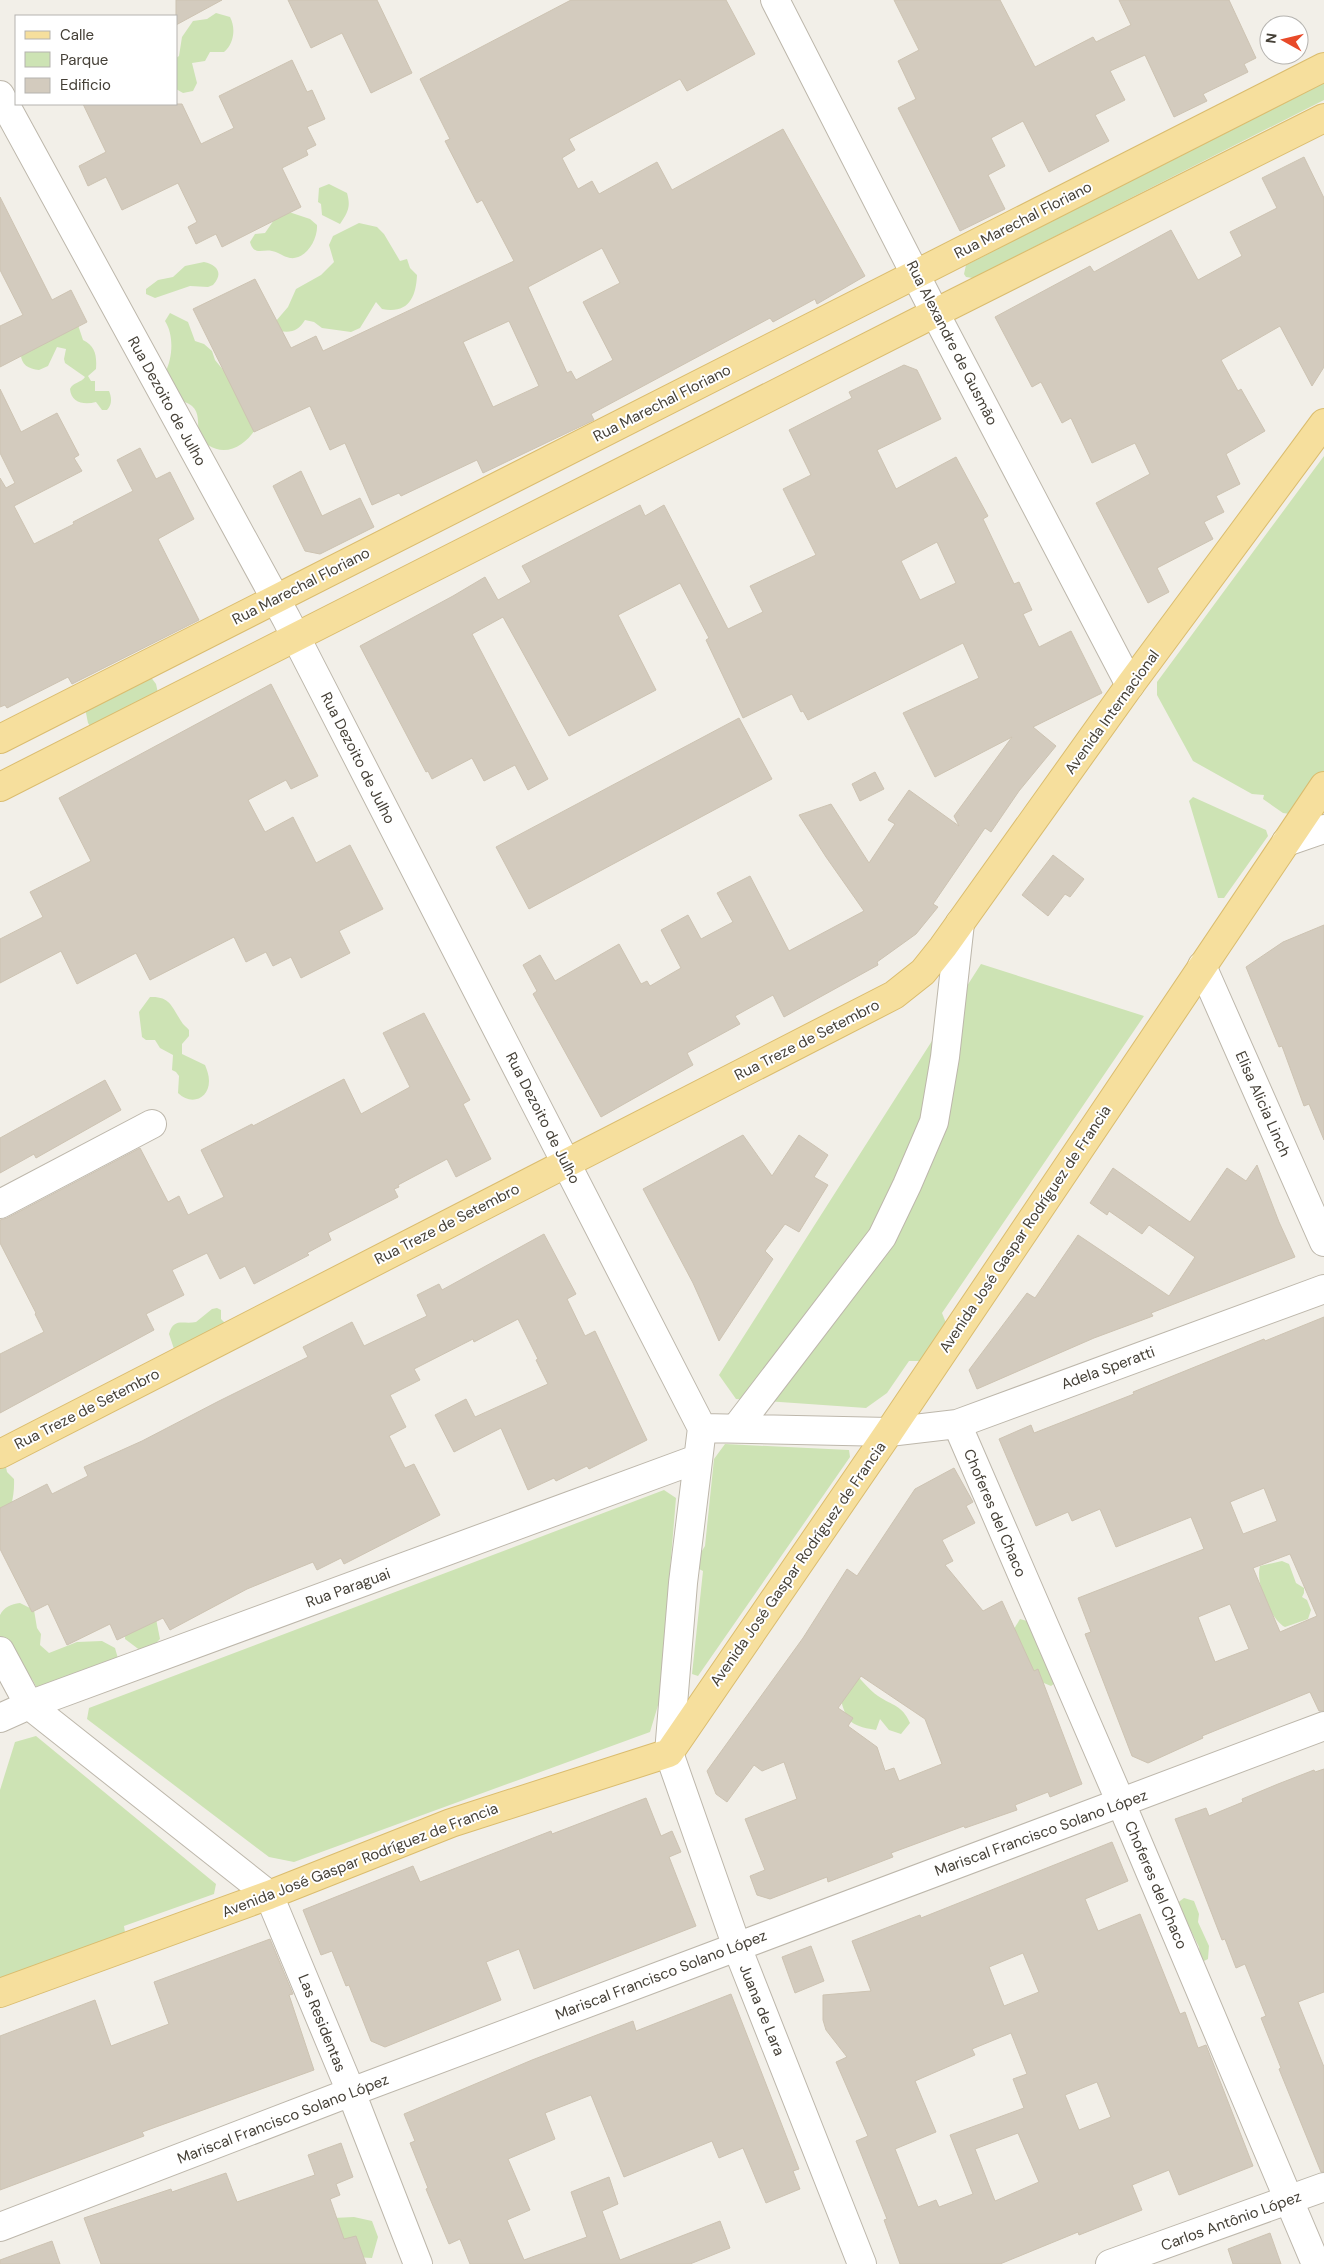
<svg xmlns="http://www.w3.org/2000/svg" width="1324" height="2264" font-family="'DM Sans',sans-serif">
  <style>
    .green { fill: #cde3b4 }
    .building { fill: #d3cbbe; stroke: #cdc3b2; fill-rule: evenodd }
    .lines { fill: none; stroke-linecap: round; stroke-linejoin: round }
    .minor-casing { stroke: #bdb7ab; stroke-width: 30 }
    .major-casing { stroke: #dabc6e; stroke-width: 30 }
    .minor { stroke: #fff; stroke-width: 28 }
    .major { stroke: #f6df9d; stroke-width: 28 }
    .labels { text-anchor: middle; stroke-width: 4; stroke-linejoin: round; paint-order: stroke }
    .street-label { font-size: 15px; fill: #454037; stroke: #fff }
  </style>
  <rect width="100%" height="100%" fill="#f2efe8"/>
  <path class="green" d="M 216,13 L 230,17 C 236,28 234,44 224,52 L 210,52 L 205,61 L 192,63 L 197,83 L 193,91 L 183,93 L 176,89 L 176,58 L 179,56 L 182,37 L 193,21 L 207,19 Z
    M 1324,83 L 1324,100 L 973,278 L 966,277 L 964,274 L 966,265 Z
    M 329,184 L 347,193 C 351,207 348,212 340,224 L 322,215 L 321,204 L 318,202 L 319,188 Z
    M 286,211 L 310,219 L 317,225 C 318,239 306,260 290,258 C 284,257 278,252 272,251 C 262,249 254,256 250,242 L 255,234 L 265,233 L 274,220 Z
    M 359,223 L 377,227 L 384,234 L 400,261 L 407,259 L 410,268 L 417,275 C 416,298 408,314 382,309 L 376,302 L 360,328 L 351,332 L 322,328 L 314,322 L 305,320 C 298,331 292,333 279,331 L 276,321 L 288,307 L 296,289 L 321,275 L 334,262 L 329,245 L 333,236 Z
    M 204,262 C 217,265 224,273 213,285 L 208,287 L 190,286 L 155,298 L 146,294 L 146,289 L 158,280 L 173,277 L 185,266 Z
    M 170,313 L 188,322 L 195,341 L 204,344 L 212,351 L 215,360 L 234,383 L 255,430 C 244,446 226,457 208,445 C 204,442 200,437 199,432 C 197,423 200,413 192,406 C 188,402 179,401 174,399 L 165,373 C 173,357 174,335 165,321 Z
    M 78,325 L 83,340 C 95,346 97,355 96,369 L 88,376 L 91,381 L 95,381 L 95,391 L 109,391 C 112,398 112,405 107,410 L 102,410 L 96,402 C 84,405 71,403 70,389 C 73,382 81,383 85,377 L 65,363 L 64,359 L 66,349 L 57,347 L 48,366 L 39,370 C 28,369 20,364 21,352 Z
    M 1324,456 L 1324,788 L 1304,816 L 1283,813 L 1263,799 L 1264,795 L 1252,794 L 1193,761 L 1157,695 L 1157,682 Z
    M 150,676 L 156,684 L 158,693 L 94,732 L 88,723 L 85,708 Z
    M 1193,797 L 1266,830 L 1268,836 L 1224,898 L 1218,898 L 1189,801 Z
    M 981,964 L 1144,1016 L 942,1313 L 948,1328 L 930,1361 L 909,1361 L 887,1393 L 866,1408 L 736,1399 L 719,1375 Z
    M 150,997 C 170,996 172,1007 181,1021 C 183,1025 187,1027 189,1030 L 189,1036 L 182,1044 L 182,1054 L 205,1065 C 207,1070 209,1075 209,1081 C 209,1099 191,1106 178,1093 L 179,1076 L 176,1072 L 172,1070 L 173,1055 L 160,1048 L 155,1040 L 146,1040 L 142,1037 L 139,1012 Z
    M 217,1308 L 221,1310 L 221,1319 L 224,1322 L 224,1332 L 175,1352 L 169,1334 C 174,1317 183,1325 196,1322 L 212,1309 Z
    M 725,1444 L 849,1450 L 850,1457 L 698,1676 L 692,1674 L 703,1571 L 699,1569 L 700,1554 L 705,1546 L 714,1459 Z
    M 0,1457 L 5,1462 L 7,1472 L 14,1479 C 15,1500 8,1517 0,1537 Z
    M 664,1490 L 676,1498 L 659,1702 L 650,1732 L 294,1862 L 269,1857 L 87,1719 L 89,1708 Z
    M 1282,1561 L 1289,1564 L 1296,1583 L 1304,1588 L 1304,1593 L 1302,1597 L 1307,1600 L 1311,1610 L 1308,1619 L 1285,1627 C 1270,1619 1255,1582 1260,1566 Z
    M 20,1603 L 34,1610 L 37,1628 L 41,1634 L 40,1645 L 49,1653 L 77,1642 L 102,1641 L 115,1648 L 119,1662 L 37,1688 L 32,1679 L 0,1657 L 0,1615 C 4,1607 11,1604 20,1603 Z
    M 156,1619 L 160,1639 L 145,1654 L 125,1639 L 126,1620 Z
    M 1020,1619 L 1062,1631 L 1072,1656 L 1059,1680 L 1051,1686 L 1020,1673 L 1014,1629 Z
    M 852,1670 C 860,1678 869,1690 878,1696 C 893,1706 902,1705 910,1723 L 901,1734 L 889,1730 L 880,1719 L 876,1730 C 847,1725 847,1721 839,1694 Z
    M 36,1736 L 216,1884 L 214,1894 L 124,1926 L 126,1939 L 0,1998 L 0,1790 L 15,1742 Z
    M 1184,1898 L 1194,1901 L 1199,1914 L 1198,1922 L 1209,1946 L 1208,1959 L 1204,1961 L 1200,1957 L 1199,1947 L 1191,1931 L 1184,1925 L 1176,1904 Z
    M 354,2217 L 372,2221 L 378,2237 L 372,2258 L 355,2257 L 326,2251 L 333,2218 Z"/>
  <path class="building" d="M 176,0 L 222,0 L 176,25 Z
    M 288,0 L 377,0 L 412,73 L 371,93 L 342,33 L 311,48 Z
    M 571,0 L 726,0 L 755,54 L 687,91 L 680,79 L 569,139 L 575,150 L 562,158 L 578,189 L 592,181 L 599,194 L 657,162 L 672,190 L 783,129 L 865,276 L 817,304 L 815,299 L 773,322 L 770,318 L 591,414 L 594,420 L 483,473 L 477,460 L 401,496 L 399,493 L 372,505 L 345,443 L 330,450 L 310,406 L 254,432 L 193,309 L 255,279 L 291,348 L 316,336 L 323,351 L 514,261 L 482,200 L 477,203 L 445,141 L 450,139 L 420,79 ZM 602,248 L 620,283 L 583,302 L 613,360 L 576,380 L 571,371 L 567,373 L 528,287 ZM 509,321 L 539,386 L 493,407 L 463,342 Z
    M 894,0 L 1000,0 L 1035,67 L 1093,37 L 1096,42 L 1131,25 L 1119,0 L 1229,0 L 1256,58 L 1244,64 L 1248,72 L 1203,94 L 1207,101 L 1174,117 L 1145,55 L 1110,71 L 1125,100 L 1095,115 L 1109,141 L 1049,172 L 1023,121 L 991,138 L 1005,166 L 988,175 L 1005,209 L 960,231 L 898,108 L 916,99 L 898,61 L 919,50 Z
    M 292,60 L 307,92 L 312,90 L 325,119 L 307,127 L 316,145 L 306,150 L 308,155 L 282,168 L 301,207 L 222,247 L 216,234 L 196,244 L 188,227 L 197,222 L 178,183 L 122,210 L 106,177 L 88,186 L 79,166 L 106,152 L 83,104 L 182,104 L 201,144 L 234,128 L 219,96 Z
    M 1304,157 L 1324,198 L 1324,367 L 1312,386 L 1280,326 L 1221,360 L 1238,391 L 1241,389 L 1265,431 L 1226,454 L 1240,484 L 1216,496 L 1224,512 L 1204,522 L 1213,539 L 1157,568 L 1169,592 L 1148,603 L 1096,503 L 1150,474 L 1135,443 L 1092,463 L 1071,418 L 1062,423 L 1041,382 L 1032,387 L 995,317 L 1090,266 L 1094,272 L 1171,230 L 1198,280 L 1242,256 L 1230,232 L 1277,208 L 1262,178 Z
    M 0,197 L 52,300 L 71,290 L 87,322 L 0,367 L 0,326 L 23,315 L 0,270 Z
    M 904,365 L 917,370 L 941,419 L 877,450 L 896,489 L 956,457 L 988,516 L 983,519 L 1014,584 L 1019,582 L 1032,610 L 1023,614 L 1039,647 L 1071,631 L 1102,693 L 1033,727 L 1056,746 L 1019,791 L 991,832 L 985,828 L 933,904 L 938,907 L 916,934 L 877,962 L 878,965 L 784,1017 L 773,995 L 735,1016 L 740,1024 L 687,1053 L 693,1065 L 601,1117 L 533,994 L 537,991 L 523,965 L 540,955 L 555,981 L 619,944 L 641,984 L 647,981 L 650,986 L 681,968 L 661,930 L 688,915 L 701,939 L 733,922 L 717,893 L 750,876 L 789,951 L 864,911 L 826,857 L 799,815 L 831,804 L 869,863 L 895,824 L 888,820 L 909,790 L 959,826 L 954,816 L 1012,737 L 935,777 L 903,713 L 979,678 L 963,643 L 808,720 L 803,711 L 801,712 L 792,694 L 743,718 L 706,640 L 709,638 L 680,583 L 618,615 L 656,690 L 569,736 L 503,617 L 472,634 L 548,779 L 528,790 L 515,765 L 484,781 L 472,758 L 432,779 L 428,771 L 426,772 L 360,646 L 453,596 L 485,577 L 498,600 L 531,582 L 522,566 L 640,505 L 645,516 L 664,505 L 728,629 L 763,612 L 750,586 L 816,555 L 783,489 L 811,475 L 789,430 L 852,398 L 849,392 ZM 937,542 L 956,583 L 920,600 L 901,561 Z
    M 0,389 L 21,432 L 57,413 L 79,455 L 74,458 L 82,471 L 14,506 L 34,544 L 74,524 L 73,522 L 133,491 L 117,460 L 140,448 L 156,479 L 170,472 L 194,519 L 158,539 L 199,620 L 72,684 L 68,677 L 7,708 L 5,705 L 0,707 L 0,478 L 6,488 L 15,483 L 0,453 Z
    M 301,471 L 322,516 L 360,498 L 374,527 L 320,554 L 305,551 L 273,486 Z
    M 271,684 L 318,776 L 291,789 L 286,780 L 248,800 L 265,832 L 293,817 L 316,863 L 350,845 L 383,909 L 339,931 L 350,953 L 301,978 L 291,957 L 273,966 L 266,952 L 246,962 L 234,937 L 150,980 L 136,953 L 77,984 L 61,951 L 0,983 L 0,939 L 43,917 L 30,892 L 91,861 L 59,798 Z
    M 739,718 L 772,779 L 529,909 L 496,847 Z
    M 875,772 L 884,789 L 860,801 L 852,784 Z
    M 1053,855 L 1084,879 L 1070,897 L 1065,894 L 1048,916 L 1022,895 Z
    M 1324,925 L 1324,1140 L 1309,1104 L 1304,1106 L 1282,1046 L 1279,1047 L 1246,967 L 1283,942 Z
    M 424,1013 L 470,1100 L 463,1104 L 491,1159 L 456,1177 L 447,1159 L 398,1185 L 399,1187 L 394,1189 L 398,1197 L 328,1233 L 331,1240 L 307,1253 L 309,1255 L 254,1284 L 245,1266 L 220,1279 L 207,1253 L 172,1270 L 184,1295 L 146,1314 L 154,1330 L 0,1413 L 0,1354 L 44,1332 L 35,1314 L 36,1313 L 0,1243 L 0,1220 L 7,1218 L 140,1148 L 168,1202 L 179,1196 L 188,1215 L 224,1197 L 201,1150 L 252,1124 L 253,1126 L 344,1079 L 361,1114 L 410,1087 L 383,1033 Z
    M 105,1080 L 121,1110 L 36,1158 L 34,1154 L 0,1173 L 0,1138 Z
    M 743,1135 L 772,1176 L 799,1135 L 828,1155 L 814,1177 L 828,1185 L 799,1232 L 785,1224 L 765,1251 L 773,1259 L 719,1341 L 693,1283 L 643,1189 Z
    M 1257,1165 L 1279,1222 L 1295,1257 L 1151,1313 L 1153,1316 L 1094,1338 L 977,1389 L 969,1370 L 1027,1293 L 1035,1298 L 1078,1235 L 1169,1296 L 1195,1257 L 1149,1225 L 1142,1234 L 1109,1211 L 1107,1215 L 1090,1203 L 1113,1168 L 1190,1222 L 1227,1168 L 1246,1181 Z
    M 544,1234 L 576,1294 L 567,1299 L 585,1336 L 595,1331 L 647,1440 L 589,1469 L 587,1466 L 556,1481 L 554,1478 L 528,1490 L 501,1428 L 454,1452 L 435,1415 L 466,1399 L 475,1417 L 548,1384 L 536,1360 L 538,1359 L 518,1319 L 474,1342 L 473,1339 L 414,1369 L 420,1380 L 390,1395 L 406,1427 L 389,1436 L 405,1468 L 414,1464 L 440,1515 L 344,1564 L 341,1558 L 317,1570 L 313,1562 L 247,1589 L 170,1630 L 163,1618 L 117,1640 L 110,1624 L 67,1645 L 48,1604 L 32,1612 L 0,1549 L 0,1508 L 47,1484 L 52,1494 L 88,1476 L 84,1467 L 142,1441 L 219,1401 L 308,1357 L 303,1347 L 352,1322 L 364,1346 L 427,1316 L 417,1295 L 439,1284 L 442,1290 Z
    M 1324,1317 L 1324,1711 L 1319,1711 L 1310,1692 L 1202,1736 L 1203,1738 L 1148,1763 L 1132,1756 L 1085,1634 L 1091,1632 L 1078,1598 L 1204,1549 L 1191,1517 L 1116,1547 L 1100,1509 L 1072,1521 L 1068,1512 L 1036,1526 L 999,1439 L 1031,1425 L 1034,1433 L 1134,1394 L 1133,1392 L 1264,1339 L 1265,1341 ZM 1264,1488 L 1277,1521 L 1243,1534 L 1230,1502 ZM 1290,1554 L 1317,1616 L 1280,1632 L 1253,1568 ZM 1230,1604 L 1249,1649 L 1215,1662 L 1198,1617 Z
    M 954,1468 L 973,1502 L 966,1506 L 975,1523 L 942,1540 L 953,1561 L 945,1565 L 983,1611 L 1002,1601 L 1034,1671 L 1038,1669 L 1082,1784 L 1050,1797 L 1048,1792 L 1015,1805 L 1017,1810 L 965,1828 L 964,1826 L 891,1853 L 893,1857 L 828,1882 L 827,1877 L 770,1899 L 757,1895 L 750,1876 L 765,1870 L 745,1819 L 797,1799 L 784,1762 L 762,1771 L 754,1765 L 727,1802 L 716,1794 L 707,1771 L 803,1638 L 847,1569 L 857,1576 L 915,1489 ZM 861,1676 L 925,1719 L 942,1764 L 899,1781 L 894,1768 L 885,1771 L 877,1747 L 848,1726 L 853,1718 L 838,1708 Z
    M 1324,1769 L 1324,1992 L 1298,2002 L 1324,2067 L 1324,2172 L 1321,2172 L 1279,2069 L 1281,2068 L 1261,2018 L 1266,2016 L 1245,1964 L 1236,1968 L 1225,1939 L 1222,1940 L 1175,1819 L 1206,1808 L 1209,1816 L 1243,1802 L 1242,1799 L 1278,1784 L 1314,1770 L 1315,1772 Z
    M 646,1798 L 661,1836 L 672,1831 L 681,1852 L 669,1857 L 696,1926 L 534,1989 L 519,1949 L 486,1962 L 501,2000 L 385,2047 L 371,2041 L 349,1985 L 346,1986 L 332,1951 L 321,1955 L 303,1910 L 413,1866 L 420,1882 L 551,1831 L 552,1834 Z
    M 1112,1842 L 1128,1881 L 1085,1899 L 1098,1931 L 1140,1914 L 1180,2014 L 1185,2012 L 1198,2048 L 1206,2045 L 1253,2166 L 1179,2195 L 1169,2170 L 1132,2185 L 1142,2210 L 1079,2235 L 1078,2232 L 1000,2264 L 900,2264 L 884,2220 L 887,2219 L 856,2141 L 868,2136 L 836,2062 L 847,2057 L 826,2030 L 823,2020 L 823,1995 L 871,1991 L 852,1941 L 920,1915 L 921,1918 ZM 1023,1953 L 1039,1992 L 1004,2006 L 989,1967 ZM 1011,2033 L 1027,2074 L 1013,2079 L 1024,2108 L 950,2135 L 973,2194 L 939,2207 L 936,2200 L 918,2207 L 895,2149 L 936,2132 L 915,2081 L 975,2055 L 972,2049 ZM 1097,2082 L 1111,2117 L 1079,2130 L 1065,2095 ZM 1018,2133 L 1039,2182 L 995,2201 L 975,2149 Z
    M 270,1939 L 293,1994 L 289,1995 L 314,2070 L 142,2132 L 144,2136 L 0,2190 L 0,2036 L 95,2000 L 111,2046 L 169,2024 L 154,1982 Z
    M 811,1946 L 824,1981 L 795,1993 L 782,1957 Z
    M 731,1994 L 799,2169 L 793,2171 L 800,2189 L 766,2203 L 743,2148 L 719,2158 L 712,2141 L 624,2177 L 591,2095 L 545,2113 L 555,2139 L 508,2159 L 530,2210 L 507,2220 L 524,2260 L 587,2237 L 571,2192 L 609,2177 L 618,2204 L 602,2211 L 620,2260 L 720,2221 L 730,2248 L 690,2264 L 470,2264 L 460,2239 L 449,2244 L 426,2189 L 428,2188 L 410,2143 L 415,2141 L 404,2114 L 532,2060 L 633,2021 L 636,2031 Z
    M 341,2143 L 353,2177 L 336,2184 L 340,2195 L 330,2199 L 344,2239 L 356,2236 L 366,2264 L 101,2264 L 84,2218 L 171,2189 L 172,2192 L 226,2173 L 237,2202 L 315,2175 L 308,2155 Z
    M 1270,2233 L 1281,2264 L 1233,2264 L 1228,2249 Z
    M 52,2241 L 60,2264 L 0,2264 L 0,2260 Z"/>
  <g class="lines">
    <g class="minor-casing">
      <path id="minor" d="M 775,0 L 935,313 L 1130,685
        M 0,95 L 286,618 L 702,1428
        M 1286,842 L 1324,829
        M 1202,966 L 1324,1242
        M 0,1204 L 152,1124
        M 957,1424 L 1121,1803 L 1316,2264
        M 736,1428 L 882,1237 L 907,1185 L 934,1122 L 945,1057 L 960,923
        M 0,1651 L 29,1705 L 269,1895 L 351,2092 L 418,2264
        M 0,1718 L 29,1705 L 697,1459
        M 0,2227 L 351,2092 L 1324,1726
        M 862,2264 L 737,1947 L 669,1753 L 683,1583 L 702,1428 L 889,1432 L 957,1424 L 1324,1289
        M 1110,2264 L 1324,2187"/>
    </g>
    <g class="major-casing">
      <path id="major" d="M 0,739 L 1324,67
        M 0,787 L 935,313 L 1324,118
        M 0,1454 L 894,995 L 923,972 L 943,947 L 1130,685 L 1324,423
        M 0,1993 L 269,1895 L 451,1823 L 669,1753 L 889,1432 L 1324,786"/>
    </g>
    <use href="#minor" class="minor"/>
    <use href="#major" class="major"/>
  </g>
  <g class="labels">
    <g class="street-label">
      <text transform="translate(1023 220) rotate(-27)" y="5">Rua Marechal Floriano</text>
      <text transform="translate(952 343) rotate(63)" y="5">Rua Alexandre de Gusmão</text>
      <text transform="translate(167 401) rotate(61)" y="5">Rua Dezoito de Julho</text>
      <text transform="translate(662 403) rotate(-27)" y="5">Rua Marechal Floriano</text>
      <text transform="translate(301 586) rotate(-27)" y="5">Rua Marechal Floriano</text>
      <text transform="translate(1112 712) rotate(-54)" y="5">Avenida Internacional</text>
      <text transform="translate(358 758) rotate(63)" y="5">Rua Dezoito de Julho</text>
      <text transform="translate(807 1040) rotate(-27)" y="5">Rua Treze de Setembro</text>
      <text transform="translate(1263 1104) rotate(66)" y="5">Elisa Alicia Linch</text>
      <text transform="translate(543 1118) rotate(63)" y="5">Rua Dezoito de Julho</text>
      <text transform="translate(447 1224) rotate(-27)" y="5">Rua Treze de Setembro</text>
      <text transform="translate(1025 1229) rotate(-56)" y="5">Avenida José Gaspar Rodríguez de Francia</text>
      <text transform="translate(1108 1368) rotate(-20)" y="5">Adela Speratti</text>
      <text transform="translate(87 1409) rotate(-27)" y="5">Rua Treze de Setembro</text>
      <text transform="translate(995 1513) rotate(67)" y="5">Choferes del Chaco</text>
      <text transform="translate(798 1564) rotate(-55)" y="5">Avenida José Gaspar Rodríguez de Francia</text>
      <text transform="translate(348 1588) rotate(-20)" y="5">Rua Paraguai</text>
      <text transform="translate(1041 1833) rotate(-20)" y="5">Mariscal Francisco Solano López</text>
      <text transform="translate(360 1860) rotate(-21)" y="5">Avenida José Gaspar Rodríguez de Francia</text>
      <text transform="translate(1156 1885) rotate(67)" y="5">Choferes del Chaco</text>
      <text transform="translate(661 1975) rotate(-21)" y="5">Mariscal Francisco Solano López</text>
      <text transform="translate(762 2010) rotate(68)" y="5">Juana de Lara</text>
      <text transform="translate(322 2023) rotate(68)" y="5">Las Residentas</text>
      <text transform="translate(283 2119) rotate(-21)" y="5">Mariscal Francisco Solano López</text>
      <text transform="translate(1231 2221) rotate(-20)" y="5">Carlos Antônio López</text>
    </g>
  </g>
  <rect x="15" y="15" width="162" height="90" fill="#ffffff" stroke="#b5b3af"/>
  <rect x="25" y="31" width="25" height="8" fill="#f6df9d" stroke="#b5b3af"/>
  <text x="60" y="40" font-size="15" fill="#454037">Calle</text>
  <rect x="25" y="52" width="25" height="15" fill="#cde3b4" stroke="#b5b3af"/>
  <text x="60" y="65" font-size="15" fill="#454037">Parque</text>
  <rect x="25" y="78" width="25" height="15" fill="#d3cbbe" stroke="#b5b3af"/>
  <text x="60" y="90" font-size="15" fill="#454037">Edificio</text>
  <g transform="translate(1284 40) rotate(278)"><circle r="24" fill="#ffffff" stroke="#b5b3af"/>
  <path d="M0-4L9 19L0 12L-9 19Z" fill="#e84a29"/>
  <text y="-8" font-size="14" font-weight="bold" text-anchor="middle" fill="#454037">N</text>
  </g>
</svg>
